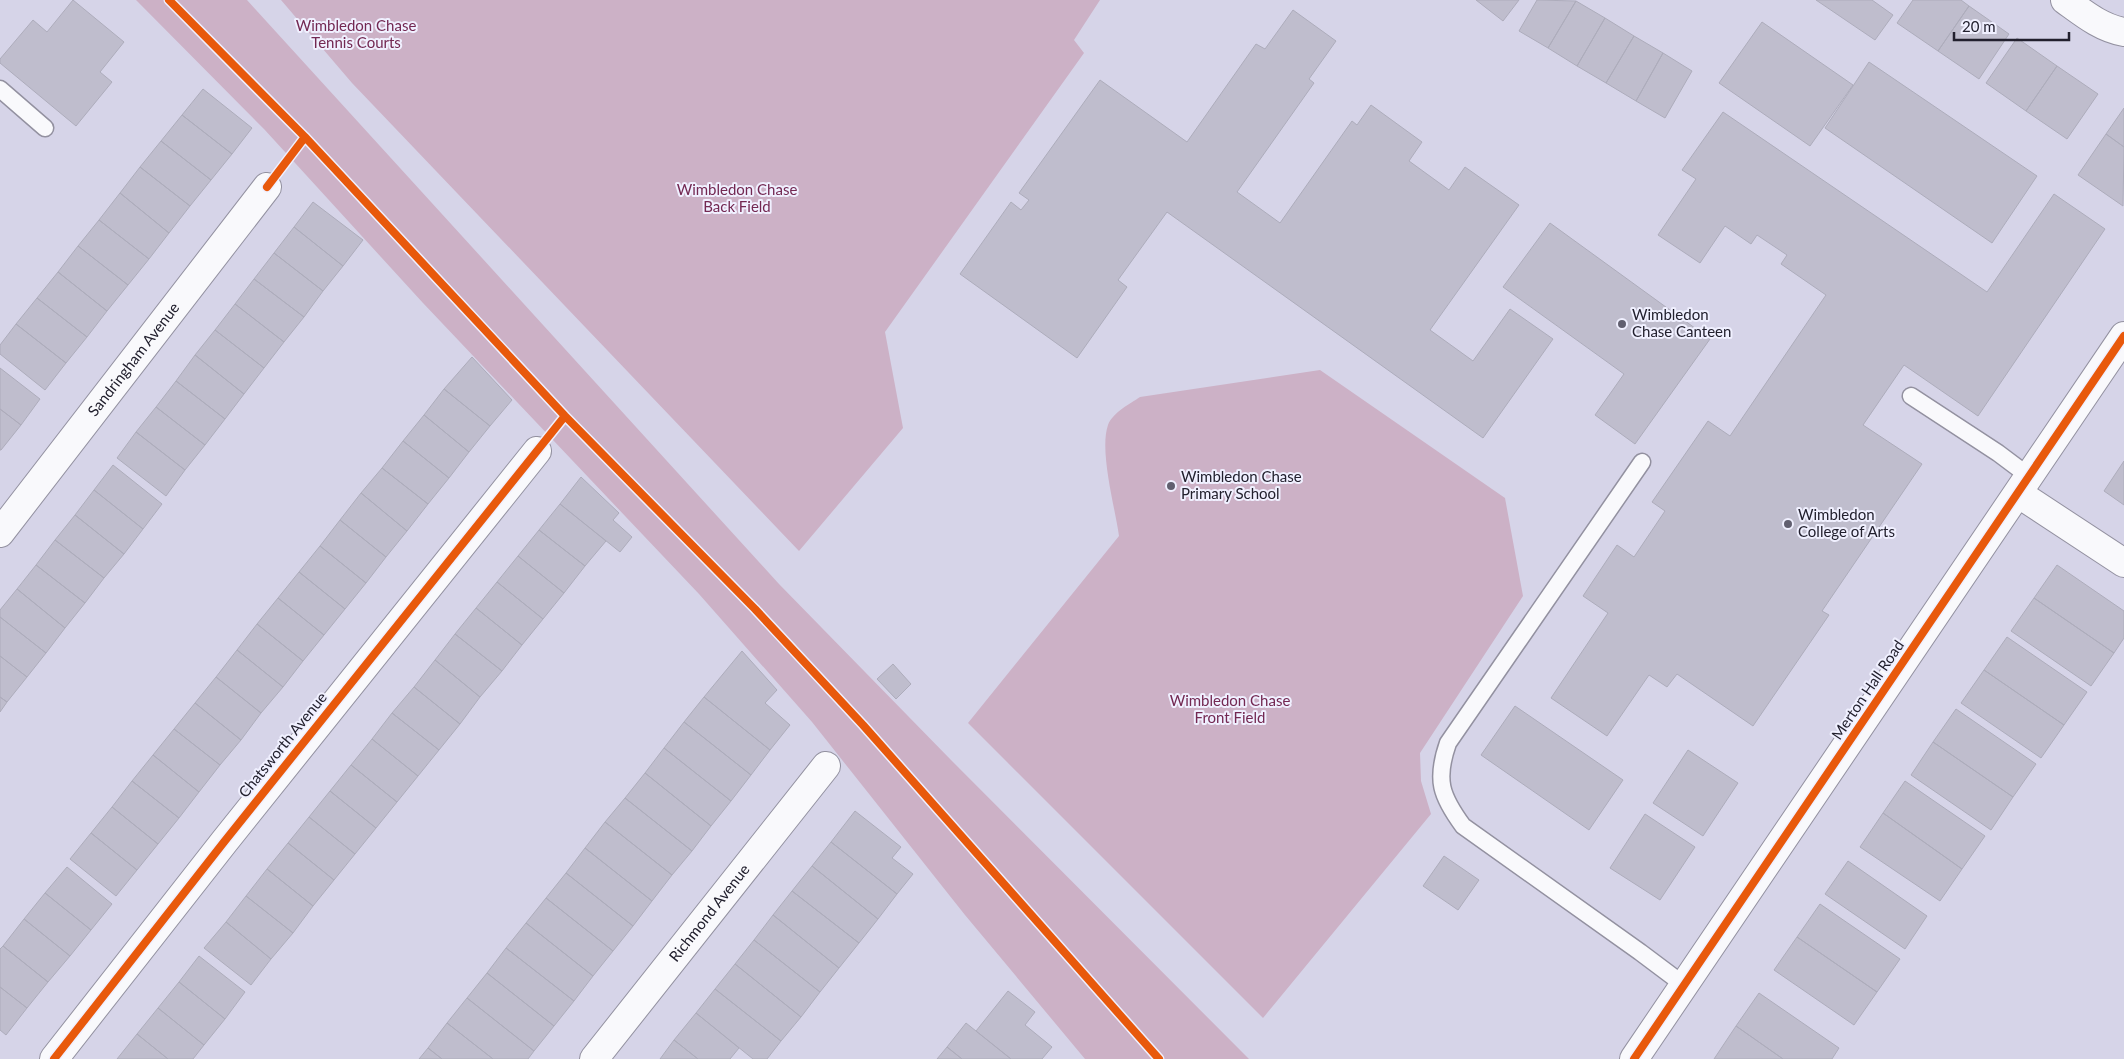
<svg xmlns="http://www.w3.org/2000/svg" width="2124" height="1059" font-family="Lato,sans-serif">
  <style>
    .green { fill: #ccb1c6 }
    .building { fill: #bfbdcd; stroke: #adacbb }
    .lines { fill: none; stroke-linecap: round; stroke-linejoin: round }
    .lane-casing { stroke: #9391a0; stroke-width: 19 }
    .street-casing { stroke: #9391a0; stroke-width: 30 }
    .lane { stroke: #f9f9fc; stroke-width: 16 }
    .street { stroke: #f9f9fc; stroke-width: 28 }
    .cycleway-casing { stroke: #f0f0ff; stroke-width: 11 }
    .cycleway { stroke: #e8590c; stroke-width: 8 }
    .poi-dot { fill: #615f6f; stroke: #f0f0ff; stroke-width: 2 }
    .labels { text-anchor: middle; stroke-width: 4; stroke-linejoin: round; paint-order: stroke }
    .park-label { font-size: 15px; fill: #732852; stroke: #f0f0ff }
    .poi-label { font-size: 15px; fill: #22202e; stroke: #f0f0ff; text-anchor: start }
    .street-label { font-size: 15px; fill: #22202e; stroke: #f0f0ff }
  </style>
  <rect width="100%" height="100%" fill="#d6d4e8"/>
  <path class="green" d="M 136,0 L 247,0 L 779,584 L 951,760 L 1249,1059 L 1085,1059 L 965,915 L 812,722 L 699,594 L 423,303 L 264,129 Z
    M 281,0 L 1100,0 L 1074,40 L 1084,53 L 885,332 L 903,428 L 799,551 L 352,83 Z
    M 1320,370 L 1505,498 L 1523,596 L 1420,753 L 1421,781 L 1431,814 L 1263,1018 L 968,723 L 1119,536 C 1115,507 1099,451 1108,425 C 1113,412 1130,404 1140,397 Z"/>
  <path class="building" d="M 73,0 L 124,42 L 100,72 L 112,82 L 76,126 L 0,63 L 0,59 L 33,20 L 47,32 Z
    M 1476,0 L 1519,0 L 1503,21 Z
    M 1537,0 L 1576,1 L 1548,48 L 1519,31 Z
    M 1816,0 L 1872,0 L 1893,15 L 1875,40 Z
    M 1913,0 L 1961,0 L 1969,6 L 1938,51 L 1897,23 Z
    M 1576,1 L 1605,18 L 1577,66 L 1548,48 Z
    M 1969,6 L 2009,34 L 1979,79 L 1938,51 Z
    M 1293,10 L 1336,41 L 1309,79 L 1314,83 L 1237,192 L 1280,223 L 1352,121 L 1357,125 L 1371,105 L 1422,142 L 1409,161 L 1449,190 L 1465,167 L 1519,205 L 1430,330 L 1473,361 L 1510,309 L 1553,339 L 1483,438 L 1167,212 L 1118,280 L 1127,287 L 1077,358 L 960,274 L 1011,202 L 1021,210 L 1029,200 L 1019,193 L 1100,80 L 1187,142 L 1256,44 L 1265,49 Z
    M 1605,18 L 1634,36 L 1606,83 L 1577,66 Z
    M 1762,22 L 1853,85 L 1810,146 L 1719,83 Z
    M 1634,36 L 1663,53 L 1636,101 L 1606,83 Z
    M 2017,38 L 2057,66 L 2026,111 L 1986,83 Z
    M 1663,53 L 1692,71 L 1665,118 L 1636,101 Z
    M 1869,62 L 2037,176 L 1992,243 L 1825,128 Z
    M 2057,66 L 2098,94 L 2067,139 L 2026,111 Z
    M 203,89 L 252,128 L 232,154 L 182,115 Z
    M 2124,108 L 2124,147 L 2106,134 Z
    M 1723,112 L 1987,292 L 2054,194 L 2105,229 L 1978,416 L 1904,365 L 1863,425 L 1922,464 L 1822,611 L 1829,615 L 1753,726 L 1677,674 L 1667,687 L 1649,675 L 1607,736 L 1551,698 L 1608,613 L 1583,596 L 1617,545 L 1634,557 L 1665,511 L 1652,502 L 1708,421 L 1730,436 L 1826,295 L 1781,264 L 1787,255 L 1757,235 L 1751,244 L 1725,226 L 1700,263 L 1658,235 L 1696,179 L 1682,170 Z
    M 182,115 L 232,154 L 211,180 L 161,141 Z
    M 2106,134 L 2124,147 L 2123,206 L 2078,175 Z
    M 161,141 L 211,180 L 190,206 L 140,167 Z
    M 140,167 L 190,206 L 169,233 L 120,193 Z
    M 120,193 L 169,233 L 149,259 L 99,220 Z
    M 313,202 L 363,240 L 343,266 L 294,227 Z
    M 99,220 L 149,259 L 128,285 L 78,246 Z
    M 1550,223 L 1710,339 L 1635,444 L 1595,415 L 1624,374 L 1503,287 Z
    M 294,227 L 343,266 L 323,291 L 274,253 Z
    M 78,246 L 128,285 L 107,311 L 58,272 Z
    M 274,253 L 323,291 L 304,317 L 254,279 Z
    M 58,272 L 107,311 L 87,337 L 37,298 Z
    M 254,279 L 304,317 L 284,342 L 235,304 Z
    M 37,298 L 87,337 L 66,363 L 16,324 Z
    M 235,304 L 284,342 L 264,368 L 215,330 Z
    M 16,324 L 66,363 L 45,390 L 0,354 L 0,345 Z
    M 215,330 L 264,368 L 244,394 L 195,355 Z
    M 195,355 L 244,394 L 225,419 L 176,381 Z
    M 472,357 L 512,400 L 490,426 L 444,389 Z
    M 0,368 L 40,399 L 21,425 L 0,409 Z
    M 176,381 L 225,419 L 205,445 L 156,407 Z
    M 444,389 L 490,426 L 469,452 L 424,415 Z
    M 156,407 L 205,445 L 185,470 L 136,432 Z
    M 0,409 L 21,425 L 1,450 L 0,450 Z
    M 424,415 L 469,452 L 449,478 L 403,441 Z
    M 136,432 L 185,470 L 166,496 L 117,458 Z
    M 403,441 L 449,478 L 428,504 L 382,468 Z
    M 2124,461 L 2124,505 L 2104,491 Z
    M 113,465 L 162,504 L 143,529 L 94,490 Z
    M 382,468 L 428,504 L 407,531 L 361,493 Z
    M 581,477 L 619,513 L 613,520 L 632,537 L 620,552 L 560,504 Z
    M 94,490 L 143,529 L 124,554 L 75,515 Z
    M 361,493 L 407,531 L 386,557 L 340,520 Z
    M 560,504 L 606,541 L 585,566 L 539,530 Z
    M 75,515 L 124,554 L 104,578 L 55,540 Z
    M 340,520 L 386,557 L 366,583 L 320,546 Z
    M 539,530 L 585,566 L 564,593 L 518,556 Z
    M 55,540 L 104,578 L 85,603 L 36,565 Z
    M 320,546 L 366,583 L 345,609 L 299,572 Z
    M 518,556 L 564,593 L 543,619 L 497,582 Z
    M 36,565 L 85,603 L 65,628 L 17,589 Z
    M 2057,565 L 2124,611 L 2124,638 L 2114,653 L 2034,598 Z
    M 299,572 L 345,609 L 324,635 L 278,598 Z
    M 497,582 L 543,619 L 522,645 L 476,608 Z
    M 17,589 L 65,628 L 46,653 L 0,617 L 0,610 Z
    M 278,598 L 324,635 L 303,661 L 257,624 Z
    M 2034,598 L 2114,653 L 2091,686 L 2011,631 Z
    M 476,608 L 522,645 L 502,671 L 455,634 Z
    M 0,617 L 46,653 L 27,677 L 0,656 Z
    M 257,624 L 303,661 L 283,687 L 237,650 Z
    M 455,634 L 502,671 L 480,697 L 435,660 Z
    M 2007,637 L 2087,692 L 2064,725 L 1984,670 Z
    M 237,650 L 283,687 L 261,713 L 216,677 Z
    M 742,651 L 777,690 L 765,703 L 790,725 L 770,750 L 704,697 Z
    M 0,656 L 27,677 L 7,702 L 0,697 Z
    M 435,660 L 480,697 L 460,724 L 414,687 Z
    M 893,664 L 911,684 L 896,699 L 877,679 Z
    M 1984,670 L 2064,725 L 2041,758 L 1961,703 Z
    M 216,677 L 261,713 L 241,740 L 195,703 Z
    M 414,687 L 460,724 L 439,750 L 392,713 Z
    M 0,697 L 7,702 L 0,712 Z
    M 704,697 L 770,750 L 751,775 L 684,722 Z
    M 195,703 L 241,740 L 220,765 L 174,729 Z
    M 1515,706 L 1623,780 L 1589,830 L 1481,755 Z
    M 1956,709 L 2036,764 L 2013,797 L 1933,742 Z
    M 392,713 L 439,750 L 418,776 L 372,739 Z
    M 684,722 L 751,775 L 731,801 L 664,748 Z
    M 174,729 L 220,765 L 199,792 L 153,755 Z
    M 372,739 L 418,776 L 397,802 L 351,765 Z
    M 1933,742 L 2013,797 L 1991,830 L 1911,775 Z
    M 664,748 L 731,801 L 711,826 L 645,773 Z
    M 1688,750 L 1738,783 L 1703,836 L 1653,803 Z
    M 153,755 L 199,792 L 179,818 L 132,781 Z
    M 351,765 L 397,802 L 376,828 L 330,791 Z
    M 645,773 L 711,826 L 692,851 L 625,798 Z
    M 132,781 L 179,818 L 158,844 L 112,807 Z
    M 1905,781 L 1985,836 L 1962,869 L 1883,813 Z
    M 330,791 L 376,828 L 355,854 L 309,817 Z
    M 625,798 L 692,851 L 672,875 L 605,822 Z
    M 112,807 L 158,844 L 137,870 L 91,833 Z
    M 855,811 L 901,847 L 892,858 L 913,874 L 897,894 L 831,842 Z
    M 1883,813 L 1962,869 L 1940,901 L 1860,847 Z
    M 1645,814 L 1695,847 L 1660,900 L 1610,868 Z
    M 309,817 L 355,854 L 334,880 L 288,843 Z
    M 605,822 L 672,875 L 652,901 L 585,848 Z
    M 91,833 L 137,870 L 116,896 L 70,859 Z
    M 831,842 L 897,894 L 878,919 L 812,866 Z
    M 288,843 L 334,880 L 313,906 L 267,869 Z
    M 585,848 L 652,901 L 633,926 L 566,873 Z
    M 1444,856 L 1479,880 L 1458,910 L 1423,886 Z
    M 1848,861 L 1927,916 L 1905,949 L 1825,894 Z
    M 812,866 L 878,919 L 859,943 L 792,891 Z
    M 67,867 L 112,904 L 91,930 L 45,893 Z
    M 267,869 L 313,906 L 293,933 L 246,896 Z
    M 566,873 L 633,926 L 613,951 L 546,898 Z
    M 792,891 L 859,943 L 839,968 L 773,915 Z
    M 45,893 L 91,930 L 70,956 L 24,919 Z
    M 246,896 L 293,933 L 271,959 L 226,922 Z
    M 546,898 L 613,951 L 593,976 L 526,923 Z
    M 1820,904 L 1900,959 L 1877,992 L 1797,937 Z
    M 773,915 L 839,968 L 820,992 L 754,940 Z
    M 24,919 L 70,956 L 48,982 L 3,946 Z
    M 226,922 L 271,959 L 251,985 L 204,948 Z
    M 526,923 L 593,976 L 574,1001 L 506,948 Z
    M 1797,937 L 1877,992 L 1854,1025 L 1774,970 Z
    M 754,940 L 820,992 L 801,1017 L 735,964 Z
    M 3,946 L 48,982 L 27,1008 L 0,987 L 0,949 Z
    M 506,948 L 574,1001 L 554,1026 L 487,973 Z
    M 199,956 L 245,992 L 225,1019 L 179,982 Z
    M 735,964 L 801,1017 L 781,1041 L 715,989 Z
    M 487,973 L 554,1026 L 534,1051 L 467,998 Z
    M 179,982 L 225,1019 L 204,1045 L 158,1008 Z
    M 0,987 L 27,1008 L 6,1035 L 0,1030 Z
    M 715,989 L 781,1041 L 767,1059 L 753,1059 L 696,1013 Z
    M 1008,991 L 1035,1012 L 1025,1025 L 1052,1047 L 1042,1059 L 1011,1059 L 976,1031 Z
    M 1759,993 L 1839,1048 L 1832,1059 L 1783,1059 L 1736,1026 Z
    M 467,998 L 534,1051 L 528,1059 L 493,1059 L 447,1023 Z
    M 158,1008 L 204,1045 L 193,1059 L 168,1059 L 137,1034 Z
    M 696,1013 L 739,1048 L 730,1059 L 698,1059 L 674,1040 Z
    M 447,1023 L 493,1059 L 442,1059 L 428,1048 Z
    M 966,1023 L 1011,1059 L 962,1059 L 947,1047 Z
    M 1736,1026 L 1783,1059 L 1714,1059 Z
    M 137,1034 L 168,1059 L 117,1059 Z
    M 674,1040 L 698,1059 L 660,1059 Z
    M 947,1047 L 962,1059 L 937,1059 Z
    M 428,1048 L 442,1059 L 419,1059 Z"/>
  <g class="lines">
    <g class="lane-casing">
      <path id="lane" d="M 0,89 L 45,128
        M 1911,396 L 1998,453 L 2030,477
        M 1642,462 L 1448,743 C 1435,780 1441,796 1463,826 L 1640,952 L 1684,985"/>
    </g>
    <g class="street-casing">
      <g id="street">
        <path d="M 2065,0 C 2083,13 2101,28 2124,32"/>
        <path d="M 2019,494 L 2124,563"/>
        <path id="s1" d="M 0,533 L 267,187"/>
        <path d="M 54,1059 L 224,842 L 537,451"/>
        <path id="s2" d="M 594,1059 L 826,766"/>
        <path d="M 1634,1059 L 2124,336"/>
      </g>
    </g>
    <use href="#lane" class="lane"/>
    <use href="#street" class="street"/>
    <g class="cycleway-casing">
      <path id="cycleway" d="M 169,0 L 305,137 L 565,416 L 755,609 L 863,725 L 1159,1059
        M 267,187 L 305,137
        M 54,1059 L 224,842 L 565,416
        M 1634,1059 L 2124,336"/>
    </g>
    <use href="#cycleway" class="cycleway"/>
  </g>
  <g class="poi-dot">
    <circle cx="1622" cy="324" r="5"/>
    <circle cx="1171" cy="486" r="5"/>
    <circle cx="1788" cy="524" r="5"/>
  </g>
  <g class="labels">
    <g class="park-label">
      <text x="356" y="31">Wimbledon Chase<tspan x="356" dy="17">Tennis Courts</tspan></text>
      <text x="737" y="195">Wimbledon Chase<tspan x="737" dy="17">Back Field</tspan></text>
      <text x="1230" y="706">Wimbledon Chase<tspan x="1230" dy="17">Front Field</tspan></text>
    </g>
    <g class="poi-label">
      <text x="1632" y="320">Wimbledon<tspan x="1632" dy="17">Chase Canteen</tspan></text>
      <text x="1181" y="482">Wimbledon Chase<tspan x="1181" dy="17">Primary School</tspan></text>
      <text x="1798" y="520">Wimbledon<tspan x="1798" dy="17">College of Arts</tspan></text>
    </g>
    <g class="street-label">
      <text dy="5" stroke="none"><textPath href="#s1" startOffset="219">Sandringham Avenue</textPath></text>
      <text transform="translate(1868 690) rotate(-56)" y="5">Merton Hall Road</text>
      <text transform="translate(283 745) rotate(-51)" y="5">Chatsworth Avenue</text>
      <text dy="5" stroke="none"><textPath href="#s2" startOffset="186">Richmond Avenue</textPath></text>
    </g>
  </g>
  <path d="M1954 32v8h115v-8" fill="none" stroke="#22202e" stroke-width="2.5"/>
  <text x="1962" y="32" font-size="15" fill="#22202e" stroke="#f0f0ff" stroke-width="4" paint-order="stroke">20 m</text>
</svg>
